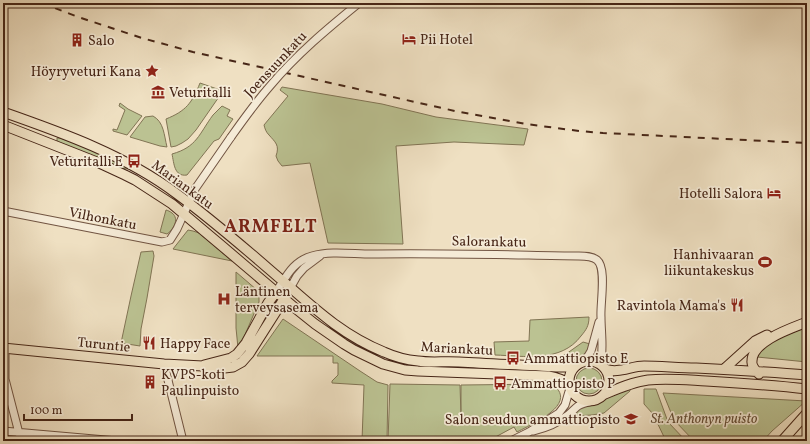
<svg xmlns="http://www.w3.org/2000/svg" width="810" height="444" font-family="Vollkorn,serif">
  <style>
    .green { fill: #bbc292; stroke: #817454 }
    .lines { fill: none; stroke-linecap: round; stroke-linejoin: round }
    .minor-casing { stroke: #715442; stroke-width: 9 }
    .major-casing { stroke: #472617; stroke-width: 11 }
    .minor { stroke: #f5ebd7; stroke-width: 7 }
    .major { stroke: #efe0c2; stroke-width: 9 }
    .rail { stroke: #472617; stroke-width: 2; stroke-dasharray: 7 7; stroke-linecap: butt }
    .minor-bridge-casing { stroke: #715442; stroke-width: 9; stroke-linecap: butt }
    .minor-bridge { stroke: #f5ebd7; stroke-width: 7 }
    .labels { text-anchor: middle; stroke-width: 3.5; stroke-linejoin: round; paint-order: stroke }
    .poi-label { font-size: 14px; fill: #472617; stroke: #f5ebd7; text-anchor: start }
    .street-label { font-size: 14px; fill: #472617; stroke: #f5ebd7 }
    .park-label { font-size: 14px; font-style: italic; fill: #644d36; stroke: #f5ebd7 }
    .district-label { font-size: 18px; font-weight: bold; letter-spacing: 1px; fill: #7a1f14; stroke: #f5ebd7 }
  </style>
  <rect width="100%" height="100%" fill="#efe0c2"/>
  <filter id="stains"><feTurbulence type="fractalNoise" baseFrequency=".005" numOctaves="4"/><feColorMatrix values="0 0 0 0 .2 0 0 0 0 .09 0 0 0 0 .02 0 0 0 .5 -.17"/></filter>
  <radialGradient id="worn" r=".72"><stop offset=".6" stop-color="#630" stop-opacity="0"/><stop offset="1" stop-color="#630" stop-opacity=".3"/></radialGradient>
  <path class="green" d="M 200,83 L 223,91 L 196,130 L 188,139 L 182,143 L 176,146 L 171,147 L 166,119 C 186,111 192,103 200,83 Z
    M 282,87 L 382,104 L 436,117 L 528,129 L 524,145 L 454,142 L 396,146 L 403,244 L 328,243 L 310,163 L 282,166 L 278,161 L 276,156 C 280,145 275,142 269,135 C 266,132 265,129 264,125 L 288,96 L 280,90 Z
    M 120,103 L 128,109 L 142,116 L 127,135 L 113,131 L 113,129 L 117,130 L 125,110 L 119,106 Z
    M 222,106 L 230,110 L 227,116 L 233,119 L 219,139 L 214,141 L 187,175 C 174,177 174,163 172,154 C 197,147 199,134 213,115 C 216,112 219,109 222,106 Z
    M 153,116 C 164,122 164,135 167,147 L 160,146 L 130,137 L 145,117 Z
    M 57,138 L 60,138 L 93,150 L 130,168 L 128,169 L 118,168 L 57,142 Z
    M 166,210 C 167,210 171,212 172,213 C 180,219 173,230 167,234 L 160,232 Z
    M 188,230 L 193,231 L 199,233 L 232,261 L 173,249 Z
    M 153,251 L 154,256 L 147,298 L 141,329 L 140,346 L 121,343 L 131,296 L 141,252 Z
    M 236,272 L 257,290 L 259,298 L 259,302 L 244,337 L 238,348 L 236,328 Z
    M 589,317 C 589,326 586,330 581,336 C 561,363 524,356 495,355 L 494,342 L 529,341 L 530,320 Z
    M 283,319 L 360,371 L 377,382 L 388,385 L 387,441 L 362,441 L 364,385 L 332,383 L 332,381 L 338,375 L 338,363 L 333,363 L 333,356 L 257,356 Z
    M 807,327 L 807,362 L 757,357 L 763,347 L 779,338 Z
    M 583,342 L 590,344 C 584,365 570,363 551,363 L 552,361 L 566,354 Z
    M576 381a13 13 0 1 1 26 0a13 13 0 1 1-26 0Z
    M 390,384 L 460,385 L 461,416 L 461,385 L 552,384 C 580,404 532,424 517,432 L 514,427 L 488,441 L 388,441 Z
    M 630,389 L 630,391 L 604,413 L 592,415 L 573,416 L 583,406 L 597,402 L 612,394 Z
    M 644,389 L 656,389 L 668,422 L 686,441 L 666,441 L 653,414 L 644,404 Z
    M 663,393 L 806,401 L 772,431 L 763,441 L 694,441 L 674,420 Z"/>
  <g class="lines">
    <g class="minor-casing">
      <path id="minor" d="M 3,211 L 162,242 L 170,240 L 177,229 L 195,189 L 231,137
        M 276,292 C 286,277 293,261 312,256 C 333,250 357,255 378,254 C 445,253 512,255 579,256 C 585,256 592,256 597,260 C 607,268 600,304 601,317 C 601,326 602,335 602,345 C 602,352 601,359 603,366
        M 284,299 L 297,276 L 304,268 L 320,256
        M 5,348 L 5,379 L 21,441
        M 582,362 L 588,356 L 591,351 L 599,322
        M 164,364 L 183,441
        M 3,431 L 117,441
        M 533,431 C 546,428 558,423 568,415 C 572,412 574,409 578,406 C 582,403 588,402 593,401
        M 511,441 L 529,432 L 559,413 L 565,405 L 570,388"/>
    </g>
    <g class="major-casing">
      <path id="major" d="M 3,112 C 63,133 125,155 177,194 C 214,221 249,252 284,282 C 316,310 344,336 384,352 C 395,357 407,360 418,361 C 431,363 445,361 459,362 C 492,364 524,365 557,367 L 569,367 L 577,365
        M 3,125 L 97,162 L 125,175 L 135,180 L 172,204 L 222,246 L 295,308 L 315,324 L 344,344 L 354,350 L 383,364 L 405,370 L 418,371 L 549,376 C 557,378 564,379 569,386
        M 3,348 L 164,364 L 203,366 L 216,369 L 233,367 L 242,362 L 249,354 L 284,299
        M569 381a20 20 0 1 1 40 0a20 20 0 1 1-40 0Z
        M 204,365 L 231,358 L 237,354 L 246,343 L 268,303 L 276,292
        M 605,369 C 618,374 631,366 644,366 C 661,366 679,368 696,368 C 733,370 770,372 807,375
        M 724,369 L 755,341 L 767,335
        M 759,374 C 756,371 751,366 752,361 C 752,341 792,328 807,322
        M 605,394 C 619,388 633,382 648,380 C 668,378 687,380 706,381 C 740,383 773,385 807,389
        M 782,441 L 807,413"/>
    </g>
    <use href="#minor" class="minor"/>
    <use href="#major" class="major"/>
    <path class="rail" d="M 42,3 L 78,17 L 142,38 L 193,52 L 455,111 L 526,124 L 579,131 L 603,133 L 807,143"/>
    <g class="minor-bridge-casing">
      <path id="minor-bridge" d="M 231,137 C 243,120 256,102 270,86 C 297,54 327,29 359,3"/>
    </g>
    <use href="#minor-bridge" class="minor-bridge"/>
  </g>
  <defs>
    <g id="hotel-bare" transform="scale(1.08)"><path d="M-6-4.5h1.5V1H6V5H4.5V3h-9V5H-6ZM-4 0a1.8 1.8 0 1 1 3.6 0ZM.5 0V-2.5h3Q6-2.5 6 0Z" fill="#8f2418" stroke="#f5ebd7" stroke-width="2.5" paint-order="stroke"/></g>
    <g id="building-bare" transform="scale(1.08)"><path d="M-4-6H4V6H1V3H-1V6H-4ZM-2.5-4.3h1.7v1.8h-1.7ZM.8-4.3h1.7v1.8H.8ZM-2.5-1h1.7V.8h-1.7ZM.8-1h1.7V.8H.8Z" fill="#8f2418" stroke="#f5ebd7" stroke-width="2.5" paint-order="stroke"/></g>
    <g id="sight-bare" transform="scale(1.08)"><path d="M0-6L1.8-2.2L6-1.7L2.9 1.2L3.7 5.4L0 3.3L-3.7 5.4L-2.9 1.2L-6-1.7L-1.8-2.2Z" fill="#8f2418" stroke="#f5ebd7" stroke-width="2.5" paint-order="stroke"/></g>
    <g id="museum-bare" transform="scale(1.08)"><path d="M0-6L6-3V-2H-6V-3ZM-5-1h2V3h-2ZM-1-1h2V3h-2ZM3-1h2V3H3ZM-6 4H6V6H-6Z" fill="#8f2418" stroke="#f5ebd7" stroke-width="2.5" paint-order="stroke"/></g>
    <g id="bus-bare" transform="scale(1.08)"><path d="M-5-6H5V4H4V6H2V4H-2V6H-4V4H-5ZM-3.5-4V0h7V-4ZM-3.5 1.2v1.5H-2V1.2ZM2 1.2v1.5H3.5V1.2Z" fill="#8f2418" stroke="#f5ebd7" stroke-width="2.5" paint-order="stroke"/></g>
    <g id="stadium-bare" transform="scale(1.08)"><path d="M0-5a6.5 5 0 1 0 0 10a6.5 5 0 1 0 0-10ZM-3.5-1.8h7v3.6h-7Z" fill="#8f2418" stroke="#f5ebd7" stroke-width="2.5" paint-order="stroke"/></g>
    <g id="hospital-bare" transform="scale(1.08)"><path d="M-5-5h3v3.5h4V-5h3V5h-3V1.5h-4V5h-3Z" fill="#8f2418" stroke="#f5ebd7" stroke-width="2.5" paint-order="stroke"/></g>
    <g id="restaurant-bare" transform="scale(1.08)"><path d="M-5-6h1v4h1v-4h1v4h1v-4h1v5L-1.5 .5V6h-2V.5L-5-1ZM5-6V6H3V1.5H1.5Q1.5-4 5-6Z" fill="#8f2418" stroke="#f5ebd7" stroke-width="2.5" paint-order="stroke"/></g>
    <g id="school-bare" transform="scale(1.08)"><path d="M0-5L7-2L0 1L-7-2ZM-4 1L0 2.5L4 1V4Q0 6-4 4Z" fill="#8f2418" stroke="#f5ebd7" stroke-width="2.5" paint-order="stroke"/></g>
  </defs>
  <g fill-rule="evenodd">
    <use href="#hotel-bare" x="409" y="39"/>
    <use href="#building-bare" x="77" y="40"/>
    <use href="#sight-bare" x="152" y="71"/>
    <use href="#museum-bare" x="158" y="92"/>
    <use href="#bus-bare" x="134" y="161"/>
    <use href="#hotel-bare" x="774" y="193"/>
    <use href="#stadium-bare" x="765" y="262"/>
    <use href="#hospital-bare" x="224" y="299"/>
    <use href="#restaurant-bare" x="737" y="305"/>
    <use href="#restaurant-bare" x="149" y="343"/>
    <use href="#bus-bare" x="513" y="358"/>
    <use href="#building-bare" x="150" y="382"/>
    <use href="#bus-bare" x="500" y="383"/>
    <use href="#school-bare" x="631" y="419"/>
  </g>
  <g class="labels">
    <g class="poi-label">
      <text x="420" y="44">Pii Hotel</text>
      <text x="88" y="45">Salo</text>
      <text x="141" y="76" text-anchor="end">Höyryveturi Kana</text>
      <text x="169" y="97">Veturitalli</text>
      <text x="123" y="166" text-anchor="end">Veturitalli E</text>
      <text x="763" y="198" text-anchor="end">Hotelli Salora</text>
      <text x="754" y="259" text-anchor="end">Hanhivaaran<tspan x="754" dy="16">liikuntakeskus</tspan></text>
      <text x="235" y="296">Läntinen<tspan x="235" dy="16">terveysasema</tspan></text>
      <text x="726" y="310" text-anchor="end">Ravintola Mama's</text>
      <text x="160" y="348">Happy Face</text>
      <text x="524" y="363">Ammattiopisto E</text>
      <text x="161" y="379">KVPS-koti<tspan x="161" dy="16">Paulinpuisto</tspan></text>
      <text x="511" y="388">Ammattiopisto P</text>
      <text x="620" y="424" text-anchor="end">Salon seudun ammattiopisto</text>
    </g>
    <g class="street-label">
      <text transform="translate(275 64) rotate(-47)" y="5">Joensuunkatu</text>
      <text transform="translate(183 184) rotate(36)" y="5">Mariankatu</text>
      <text transform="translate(103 218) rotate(11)" y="5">Vilhonkatu</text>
      <text transform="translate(489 241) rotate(1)" y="5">Salorankatu</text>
      <text transform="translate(104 344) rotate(6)" y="5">Turuntie</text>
      <text transform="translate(457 348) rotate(3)" y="5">Mariankatu</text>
    </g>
    <g class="park-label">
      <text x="704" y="423">St. Anthonyn puisto</text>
    </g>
    <g class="district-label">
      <text x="271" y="232">ARMFELT</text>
    </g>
  </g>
  <rect width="810" height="444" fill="none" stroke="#efe0c2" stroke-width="16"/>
  <rect x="4" y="4" width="802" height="436" fill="none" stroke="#472617" stroke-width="2"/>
  <rect x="8" y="8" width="794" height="428" fill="none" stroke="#472617"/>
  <path d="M24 414v6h108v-6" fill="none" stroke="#472617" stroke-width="2"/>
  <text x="30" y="414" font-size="12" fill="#472617" stroke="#f5ebd7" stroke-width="3" paint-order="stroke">100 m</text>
  <rect width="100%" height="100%" filter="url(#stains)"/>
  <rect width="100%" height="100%" fill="url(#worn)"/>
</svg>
